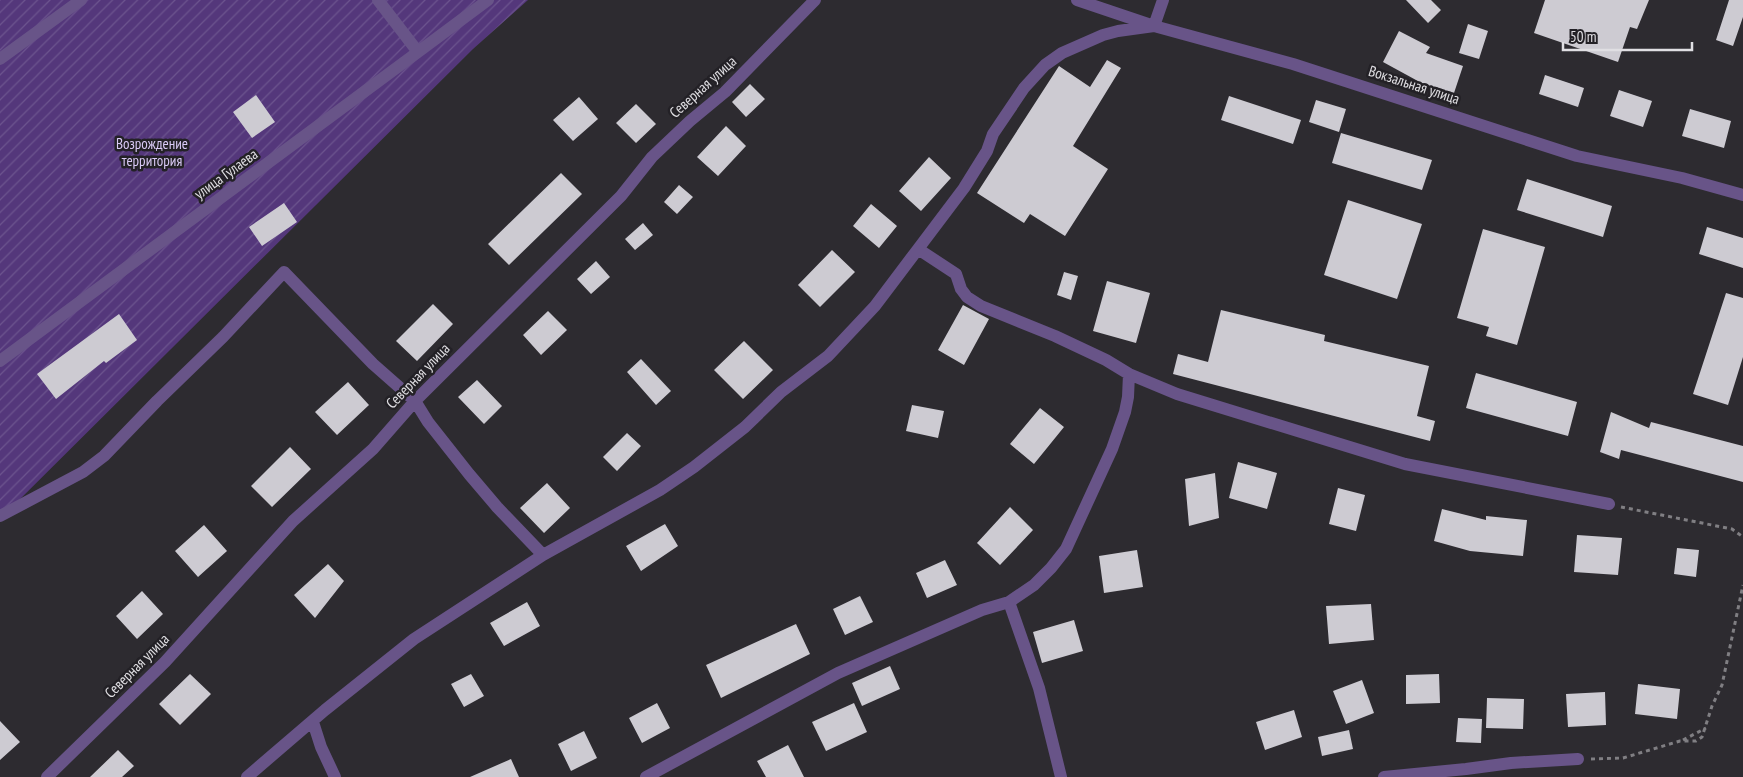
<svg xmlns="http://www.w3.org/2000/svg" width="1743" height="777" font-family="'PT Sans Narrow',sans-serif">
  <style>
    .garden { fill: url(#garden-furrows) }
    .building { fill: #cdcbd2 }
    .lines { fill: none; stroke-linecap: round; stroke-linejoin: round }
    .path { stroke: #807f83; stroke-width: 3; stroke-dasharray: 4 4; stroke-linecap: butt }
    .minor { stroke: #685488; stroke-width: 12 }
    .labels { text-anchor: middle; stroke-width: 5; stroke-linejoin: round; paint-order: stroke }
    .street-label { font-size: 15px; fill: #e0dfe3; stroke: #232126 }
    .park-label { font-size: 15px; fill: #dacaf6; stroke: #232126 }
  </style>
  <defs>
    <pattern id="garden-furrows" width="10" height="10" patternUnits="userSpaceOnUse" patternTransform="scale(1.25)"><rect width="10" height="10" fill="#54377b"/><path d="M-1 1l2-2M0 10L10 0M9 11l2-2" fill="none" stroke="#6c548e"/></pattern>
  </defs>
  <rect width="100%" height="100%" fill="#2d2b30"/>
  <path class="garden" d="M 0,0 L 528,0 L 473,49 L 0,519 Z"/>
  <path class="building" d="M 1406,0 L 1431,0 L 1441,10 L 1428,23 Z
    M 1545,0 L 1649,0 L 1637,29 L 1630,27 L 1618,62 L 1534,33 Z
    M 1729,0 L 1743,0 L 1743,17 L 1733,46 L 1716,40 Z
    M 1468,24 L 1488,31 L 1479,59 L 1459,53 Z
    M 1399,31 L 1430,47 L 1426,53 L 1463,66 L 1453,96 L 1427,86 L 1383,62 Z
    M 1107,60 L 1121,68 L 1073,146 L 1108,169 L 1065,236 L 1030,214 L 1024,223 L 977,193 L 1059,66 L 1090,87 Z
    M 1545,75 L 1584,88 L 1578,107 L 1539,94 Z
    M 750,84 L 765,99 L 746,117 L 732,102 Z
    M 1619,90 L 1652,101 L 1643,127 L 1610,116 Z
    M 256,95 L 275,122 L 252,138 L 233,112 Z
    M 1229,96 L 1301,120 L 1293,144 L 1221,120 Z
    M 579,97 L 598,119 L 573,141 L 553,120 Z
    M 1316,100 L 1346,109 L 1339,132 L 1309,122 Z
    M 636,104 L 656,124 L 636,143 L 616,123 Z
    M 1690,109 L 1731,121 L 1724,148 L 1682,136 Z
    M 726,126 L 746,146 L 718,176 L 697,157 Z
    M 1341,133 L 1432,160 L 1422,190 L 1332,163 Z
    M 929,157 L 951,178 L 921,211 L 899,191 Z
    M 561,173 L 582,194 L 509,265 L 488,244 Z
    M 1527,179 L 1612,206 L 1603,237 L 1517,210 Z
    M 679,185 L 693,197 L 677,214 L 664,202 Z
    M 1348,200 L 1422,224 L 1397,299 L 1324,275 Z
    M 284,203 L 297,222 L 262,246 L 249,227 Z
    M 871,204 L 897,226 L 879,248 L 853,226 Z
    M 643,223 L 653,235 L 635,250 L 625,239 Z
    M 1707,227 L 1743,238 L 1743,268 L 1699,254 Z
    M 1483,229 L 1545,247 L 1517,345 L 1486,336 L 1489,327 L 1457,318 Z
    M 832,250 L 855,272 L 820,307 L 798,285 Z
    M 596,261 L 610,277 L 591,294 L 577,279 Z
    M 1064,272 L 1078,276 L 1071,300 L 1057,295 Z
    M 1107,281 L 1150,293 L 1136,343 L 1093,331 Z
    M 1726,293 L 1743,298 L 1743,357 L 1728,405 L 1693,394 Z
    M 433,304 L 453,324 L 417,361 L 396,341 Z
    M 963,305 L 989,319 L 964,365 L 938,350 Z
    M 1221,310 L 1325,335 L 1324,341 L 1429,366 L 1417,416 L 1435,421 L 1430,441 L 1173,374 L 1178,354 L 1208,362 Z
    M 548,311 L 567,330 L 541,355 L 523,335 Z
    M 119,314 L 137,340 L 106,363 L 104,361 L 56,399 L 37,374 Z
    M 744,341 L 773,370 L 743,399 L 714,370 Z
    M 641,359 L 671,391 L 656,405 L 627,372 Z
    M 1476,373 L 1577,402 L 1568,436 L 1466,408 Z
    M 477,380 L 502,406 L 484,424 L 458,397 Z
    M 348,382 L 369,405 L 337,435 L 315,412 Z
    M 912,405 L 944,411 L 938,438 L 906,431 Z
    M 1040,408 L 1064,427 L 1034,464 L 1010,444 Z
    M 1611,412 L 1649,428 L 1651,422 L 1743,446 L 1743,482 L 1621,450 L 1619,459 L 1600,452 Z
    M 627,433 L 641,446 L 617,471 L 603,457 Z
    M 290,447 L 311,469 L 272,507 L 251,486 Z
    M 1238,462 L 1277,473 L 1267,509 L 1229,498 Z
    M 1215,473 L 1219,518 L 1189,526 L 1185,479 Z
    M 547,483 L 570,508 L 544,533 L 520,508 Z
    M 1338,488 L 1365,495 L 1356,531 L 1329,524 Z
    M 1010,507 L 1033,530 L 1000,565 L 977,543 Z
    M 1442,509 L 1486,520 L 1486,516 L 1527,520 L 1523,556 L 1470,551 L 1434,541 Z
    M 665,524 L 678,546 L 641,571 L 626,546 Z
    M 204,525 L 227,551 L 198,577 L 175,551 Z
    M 1577,535 L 1622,538 L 1618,575 L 1574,572 Z
    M 1677,548 L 1699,550 L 1696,577 L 1674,574 Z
    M 1137,550 L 1143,587 L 1104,593 L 1099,556 Z
    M 945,560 L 957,585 L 927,598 L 916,573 Z
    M 328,564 L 344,581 L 315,618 L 294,595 Z
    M 142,591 L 163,614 L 137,639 L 116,616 Z
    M 860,596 L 873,622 L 845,635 L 833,609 Z
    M 527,602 L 540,626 L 504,646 L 490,623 Z
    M 1371,604 L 1374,640 L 1329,644 L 1326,606 Z
    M 1074,620 L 1083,651 L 1042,663 L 1033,632 Z
    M 796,624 L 810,654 L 721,698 L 706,665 Z
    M 890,666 L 900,689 L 862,706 L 852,683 Z
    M 190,674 L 211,694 L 180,725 L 159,704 Z
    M 471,674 L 484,696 L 464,707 L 451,684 Z
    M 1439,674 L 1440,703 L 1406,704 L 1406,675 Z
    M 1362,680 L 1374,713 L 1346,724 L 1333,691 Z
    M 1638,684 L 1680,689 L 1677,719 L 1635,714 Z
    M 1605,692 L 1606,725 L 1568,727 L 1566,694 Z
    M 1487,698 L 1524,699 L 1523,729 L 1486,728 Z
    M 657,703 L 670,728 L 642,743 L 629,718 Z
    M 854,703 L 867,732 L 826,751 L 812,722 Z
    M 1294,710 L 1302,737 L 1265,750 L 1256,722 Z
    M 1458,718 L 1482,719 L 1481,743 L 1456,742 Z
    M 0,721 L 20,742 L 0,760 Z
    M 1349,730 L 1353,749 L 1322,756 L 1318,737 Z
    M 584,731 L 597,758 L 571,771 L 558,744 Z
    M 788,745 L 804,777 L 766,777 L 757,761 Z
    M 118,750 L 134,766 L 122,777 L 90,777 Z
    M 511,759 L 519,777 L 470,777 Z"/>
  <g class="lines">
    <path class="path" d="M 1621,507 L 1732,529 L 1743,537
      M 1683,740 L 1706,728
      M 1591,759 L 1623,758 L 1680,741 L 1696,741 L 1702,737 L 1712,706 L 1722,685 L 1743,585"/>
    <path class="minor" d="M 1077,0 L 1154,26 L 1293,64 L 1577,156 L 1682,178 L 1743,195
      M 1163,0 L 1154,26 L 1118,31 L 1103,35 L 1062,53 L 1045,65 L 1024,88 L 993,134 L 987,151 L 964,188 L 918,249 L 956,274 L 961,289 L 967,297 L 981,306 L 1055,336 L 1106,360 L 1129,374 L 1177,394 L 1405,464 L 1609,504
      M 418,52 L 488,0
      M 0,59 L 81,0
      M 0,361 L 418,52 L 378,0
      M 0,516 L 83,472 L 104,456 L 157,401 L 223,337 L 284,272 L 373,364 L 415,401 L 428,422 L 469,474 L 497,507 L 543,555
      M 1009,602 L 1039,688 L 1061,777
      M 313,722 L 321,747 L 335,777
      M 47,777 L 165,662 L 293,521 L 373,449 L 415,401 L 621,196 L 652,157 L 690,121 L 725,92 L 815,0
      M 247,777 L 325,710 L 414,639 L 543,555 L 660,490 L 694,467 L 745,427 L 781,392 L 828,356 L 875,306 L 918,249
      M 646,777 L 838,673 L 982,610 L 1009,602 L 1034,585 L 1051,568 L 1066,549 L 1112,449 L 1125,412 L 1128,397 L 1129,374
      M 1384,777 L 1466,769 L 1511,763 L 1578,759"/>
  </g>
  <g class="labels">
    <g class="street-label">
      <text transform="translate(1414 85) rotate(18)" y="5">Вокзальная улица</text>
      <text transform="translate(703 87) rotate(-42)" y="5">Северная улица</text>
      <text transform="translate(226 174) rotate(-36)" y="5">улица Гулаева</text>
      <text transform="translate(418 376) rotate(-46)" y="5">Северная улица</text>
      <text transform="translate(137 666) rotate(-45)" y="5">Северная улица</text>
    </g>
    <g class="park-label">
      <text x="152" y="149">Возрождение<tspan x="152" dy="17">территория</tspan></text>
    </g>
  </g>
  <path d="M1563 42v8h129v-8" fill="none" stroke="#e0dfe3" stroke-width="2.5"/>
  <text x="1570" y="42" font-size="15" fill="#e0dfe3" stroke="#232126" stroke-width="4" paint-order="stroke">50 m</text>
</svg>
